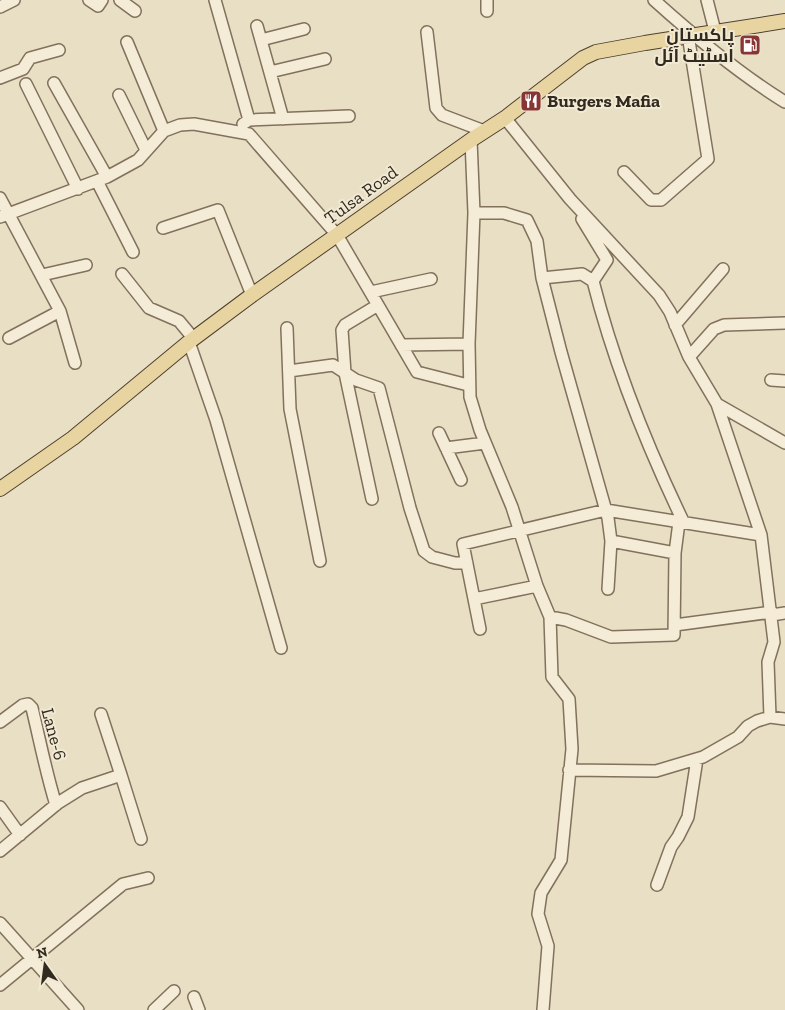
<svg xmlns="http://www.w3.org/2000/svg" width="785" height="1010" font-family="'Zilla Slab',Cairo,serif">
  <style>
    .lines { fill: none; stroke-linecap: round; stroke-linejoin: round }
    .minor-casing { stroke: #81715d; stroke-width: 14 }
    .major-casing { stroke: #4f4030; stroke-width: 16 }
    .minor { stroke: #f4ecd6; stroke-width: 11 }
    .major { stroke: #e7d4a0; stroke-width: 14 }
    .labels { text-anchor: middle; stroke-width: 4; stroke-linejoin: round; paint-order: stroke }
    .poi-label { font-size: 18px; font-weight: bold; fill: #32291f; stroke: #f1e9d3; text-anchor: end }
    .street-label { font-size: 18px; fill: #32291f; stroke: #f1e9d3 }
  </style>
  <rect width="100%" height="100%" fill="#e8dfc4"/>
  <g class="lines">
    <g class="minor-casing">
      <path id="minor" d="M 89,0 L 98,6 L 102,0
        M 120,0 L 135,11
        M 215,0 L 249,120
        M 654,0 C 695,37 738,73 785,102
        M 707,0 L 715,31
        M 0,7 L 14,0
        M 487,11 L 487,0
        M 257,26 L 283,119
        M 427,32 L 436,108 L 442,115 L 484,131
        M 261,40 L 304,29
        M 127,42 L 164,131
        M 270,72 L 325,59
        M 0,78 L 23,69 L 30,58 L 59,50
        M 54,83 L 107,177
        M 26,84 L 78,189
        M 119,95 L 146,150
        M 505,118 L 570,199 L 659,295 L 670,312 L 689,357 L 717,404 L 785,443
        M 243,124 L 249,120 L 349,116
        M 471,140 L 474,213 L 469,344 L 470,397 L 480,430 L 512,507 L 537,586 L 550,617 L 552,677 L 569,699 L 572,749 L 561,860 L 541,893 L 538,914 L 548,946 L 543,1010
        M 624,172 L 651,200 L 661,200 L 708,159 L 688,35
        M 97,181 L 133,252
        M 0,198 L 60,311 L 75,363
        M 474,213 L 504,213 L 527,220 L 537,241 L 542,278 L 561,352 L 608,518 L 611,541 L 608,589
        M 0,217 L 107,177 L 138,160 L 164,131 L 180,125 L 194,124 L 249,134 L 337,235 L 417,372 L 468,385
        M 582,219 L 607,260 L 593,281
        M 163,228 L 218,210 L 252,295
        M 122,274 L 149,308 L 179,321 L 194,339
        M 42,275 L 86,265
        M 542,278 L 582,274 L 593,281 C 614,364 646,444 683,521
        M 371,292 L 431,279
        M 675,325 L 723,269
        M 287,328 L 290,409 L 320,561
        M 9,338 L 60,311
        M 189,342 L 216,420 L 281,648
        M 401,345 L 469,344
        M 689,357 L 714,329 L 724,325 L 785,323
        M 289,371 L 333,365 L 356,380 L 379,388 L 410,508 L 424,551 L 432,557 L 455,563 L 467,563
        M 771,380 L 785,381
        M 717,404 L 761,535 L 774,642 L 768,662 L 770,717
        M 439,433 L 461,480
        M 446,448 L 485,443
        M 372,499 L 345,373 L 342,330 L 345,325 L 378,305
        M 611,541 L 675,553
        M 474,599 L 537,586
        M 772,615 L 785,613
        M 550,617 L 566,620 L 611,637 L 674,635 L 675,553 L 679,522
        M 675,625 L 772,612
        M 480,629 L 463,544 L 606,510 L 761,535
        M 0,722 L 23,705 L 28,704 L 32,708 C 40,741 46,773 56,805
        M 569,770 L 656,771 L 703,757 L 738,737 L 748,726 L 757,721 L 770,717 L 785,719
        M 121,775 L 141,839
        M 0,807 L 20,835
        M 0,851 L 58,803 L 82,788 L 121,775 L 101,714
        M 657,885 L 671,847 L 678,837 L 688,817 L 697,759
        M 0,923 L 78,1010
        M 0,985 L 123,884 L 148,878
        M 194,997 L 199,1010
        M 154,1010 L 174,991"/>
    </g>
    <g class="major-casing">
      <path id="major" d="M 0,489 L 73,438 L 189,342 L 252,295 L 471,140 L 505,118 L 583,58 L 596,52 L 645,43 L 785,21"/>
    </g>
    <use href="#minor" class="minor"/>
    <use href="#major" class="major"/>
  </g>
  <defs>
    <g id="fuel-square" transform="scale(1.125)"><rect x="-9" y="-9" width="18" height="18" rx="4" fill="#883634" stroke="#f1e9d3"/><path d="M-5.5-6h7V0h2V4h1.3V-2.5L3-4.5l.8-.8L6-3V5H2.5V1h-1V6h-7ZM-4.2-4.7v3.2H.2V-4.7Z" fill="#fff"/></g>
    <g id="restaurant-square" transform="scale(1.125)"><rect x="-9" y="-9" width="18" height="18" rx="4" fill="#883634" stroke="#f1e9d3"/><path d="M-5-6h1v4h1v-4h1v4h1v-4h1v5L-1.5 .5V6h-2V.5L-5-1ZM5-6V6H3V1.5H1.5Q1.5-4 5-6Z" fill="#fff"/></g>
  </defs>
  <g fill-rule="evenodd">
    <use href="#fuel-square" x="750" y="45"/>
    <use href="#restaurant-square" x="531" y="101"/>
  </g>
  <g class="labels">
    <g class="poi-label">
      <text x="734" y="41">پاکستان<tspan x="734" dy="21">اسٹیٹ آئل</tspan></text>
      <text x="547" y="107" text-anchor="start">Burgers Mafia</text>
    </g>
    <g class="street-label">
      <text transform="translate(361 195) rotate(-36)" y="6">Tulsa Road</text>
      <text transform="translate(54 734) rotate(75)" y="6">Lane-6</text>
    </g>
  </g>
  <g transform="translate(45 965) rotate(346)" stroke="#f1e9d3" stroke-width="4" paint-order="stroke">
  <path d="M0-4L9 19L0 12L-9 19Z" fill="#32291f"/>
  <text y="-8" font-size="14" font-weight="bold" text-anchor="middle" fill="#32291f">N</text>
  </g>
</svg>
